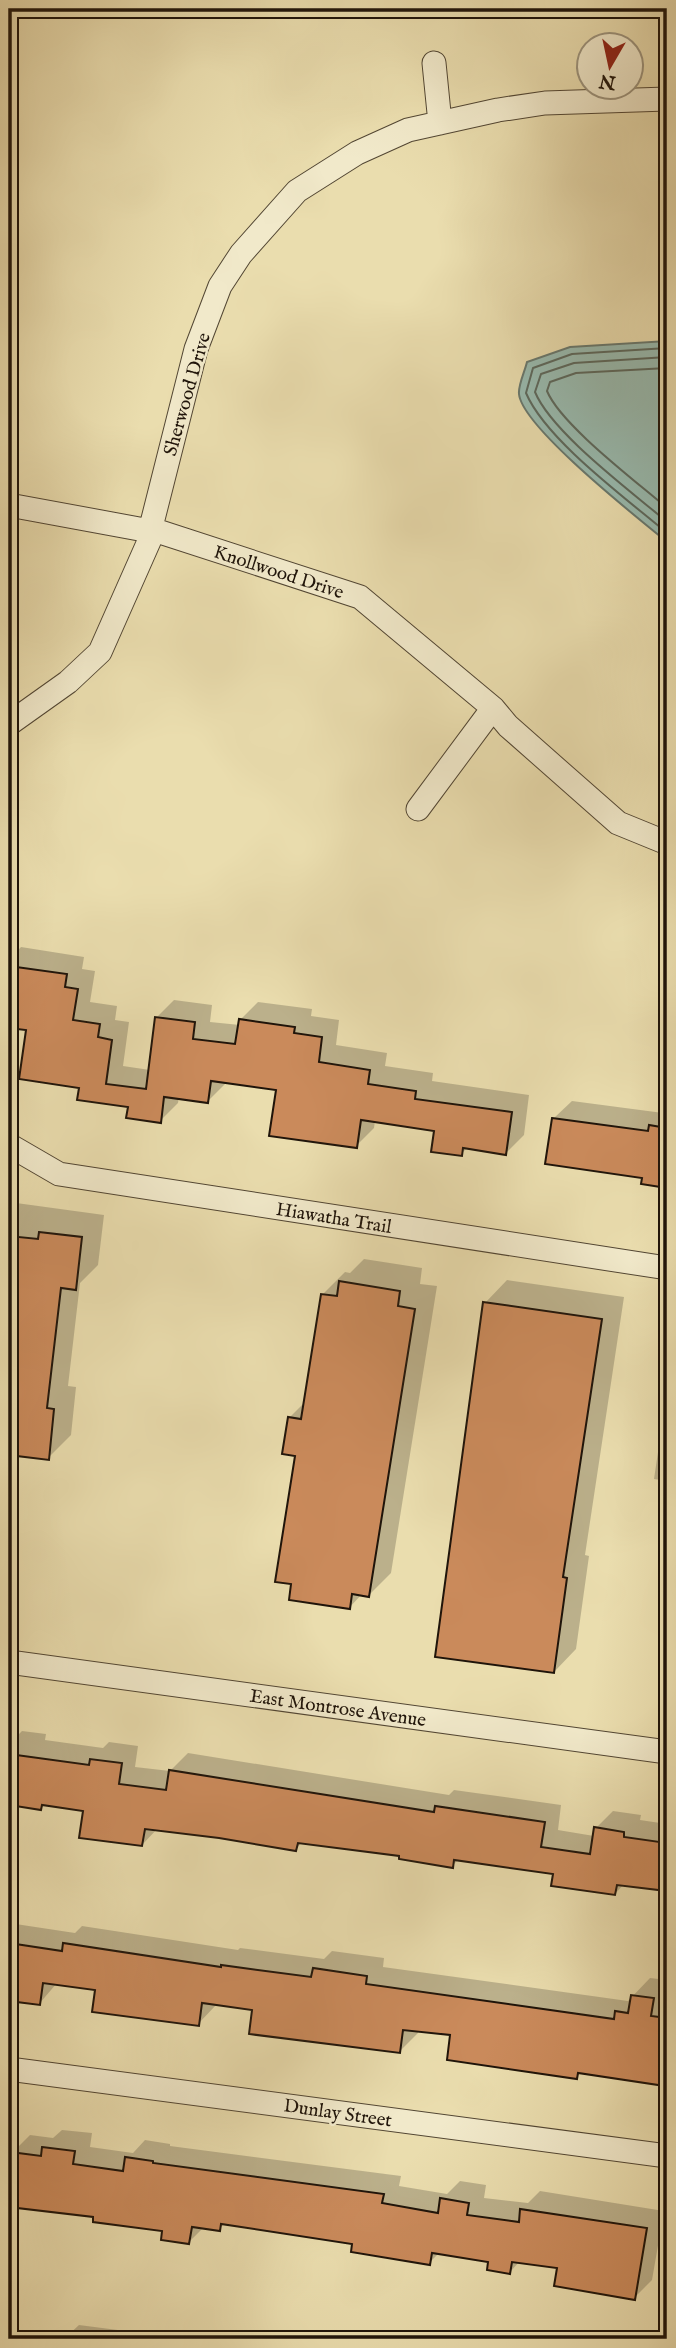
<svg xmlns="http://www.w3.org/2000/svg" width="676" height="2348" font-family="'IM FELL English',serif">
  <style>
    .water { fill: #98bbb0; stroke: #68786e; stroke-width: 2 }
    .shadow { fill: #0003 }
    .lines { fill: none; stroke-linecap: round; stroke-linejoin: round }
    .shore { stroke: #5c685d; stroke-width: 2 }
    .building { fill: #ca8a5b; stroke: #1f140a; stroke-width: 2 }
    .minor-casing { stroke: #524633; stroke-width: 25 }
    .minor { stroke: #f1e9ca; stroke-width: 23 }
    .labels { text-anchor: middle; stroke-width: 5; stroke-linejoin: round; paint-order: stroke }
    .street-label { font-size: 19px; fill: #1f140a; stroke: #f1e9ca }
  </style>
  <rect width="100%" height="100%" fill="#eaddae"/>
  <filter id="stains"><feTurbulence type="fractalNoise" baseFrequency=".00286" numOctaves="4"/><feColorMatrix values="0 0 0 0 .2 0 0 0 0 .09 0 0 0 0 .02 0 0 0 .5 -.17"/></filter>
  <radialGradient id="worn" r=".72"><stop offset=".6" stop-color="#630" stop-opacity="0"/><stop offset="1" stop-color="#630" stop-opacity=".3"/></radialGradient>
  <path class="water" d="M 667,341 L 667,542 C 638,518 522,427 519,394 C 518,385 525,371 527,362 L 570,347 Z"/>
  <path class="shadow" d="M 21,947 L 84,957 L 82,969 L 95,971 L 90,1002 L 117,1006 L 115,1020 L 129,1022 L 123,1066 L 150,1070 L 156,1018 L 174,1000 L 212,1005 L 210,1022 L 240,1025 L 240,1020 L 258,1002 L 312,1009 L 311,1016 L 339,1020 L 336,1045 L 387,1053 L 385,1066 L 433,1073 L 432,1081 L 529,1095 L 524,1135 L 506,1153 L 468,1147 L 461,1154 L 436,1130 L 375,1121 L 374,1128 L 356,1146 L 278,1089 L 226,1083 L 208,1101 L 179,1097 L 178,1103 L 160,1121 L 81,1086 L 28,1029 L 9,1026 L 11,993 L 9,992 L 9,960 Z
    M 572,1101 L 663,1113 L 667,1109 L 667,1186 L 643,1183 L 644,1177 L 554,1118 Z
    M 9,1202 L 104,1215 L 98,1265 L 80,1283 L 68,1386 L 76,1387 L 71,1435 L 48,1458 L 9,1454 Z
    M 364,1259 L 422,1268 L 420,1284 L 437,1286 L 391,1573 L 369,1595 L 362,1594 L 349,1608 L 297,1455 L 289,1418 L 305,1402 L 322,1295 L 345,1272 L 350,1273 Z
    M 507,1280 L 624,1297 L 585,1555 L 589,1556 L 576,1649 L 554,1672 L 485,1303 Z
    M 667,1425 L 667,1481 L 654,1479 L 661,1432 Z
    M 667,1649 L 667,1670 L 665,1670 Z
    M 22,1731 L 46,1734 L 45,1740 L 103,1748 L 109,1742 L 138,1746 L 135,1767 L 170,1771 L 188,1753 L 449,1795 L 454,1790 L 561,1805 L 558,1830 L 594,1836 L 596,1828 L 613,1811 L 641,1815 L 640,1820 L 667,1824 L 667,1889 L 624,1884 L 615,1894 L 555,1873 L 459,1859 L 452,1866 L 401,1855 L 303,1841 L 296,1849 L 158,1828 L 142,1845 L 85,1810 L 45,1804 L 41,1808 L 9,1803 L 9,1744 Z
    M 667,1893 L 667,1915 L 664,1914 Z
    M 9,1923 L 75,1933 L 82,1926 L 238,1950 L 240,1948 L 324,1959 L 332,1951 L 384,1958 L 383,1967 L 628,2001 L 650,1978 L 667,1980 L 667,2082 L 665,2084 L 581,2072 L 576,2077 L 452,2034 L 418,2030 L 418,2033 L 400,2051 L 254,2009 L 217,2004 L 198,2024 L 97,1988 L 57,1983 L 39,2004 L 14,1986 L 9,1985 Z
    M 62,2130 L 92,2133 L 90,2147 L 133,2153 L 145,2140 L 170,2144 L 170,2146 L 401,2176 L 399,2186 L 447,2194 L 460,2181 L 486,2185 L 484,2198 L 528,2203 L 540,2191 L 664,2211 L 652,2280 L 634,2298 L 559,2266 L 520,2261 L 510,2272 L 490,2261 L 440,2252 L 429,2263 L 354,2242 L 225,2223 L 219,2229 L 204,2227 L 189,2242 L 164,2230 L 95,2215 L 9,2205 L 12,2153 L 30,2135 L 53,2138 Z
    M 79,2325 L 187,2339 L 64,2339 Z"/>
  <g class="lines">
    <path class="shore" d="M 667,348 L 572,354 L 533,368 L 526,393 C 546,440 627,499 667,533
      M 667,357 L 574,363 L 541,374 L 535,392 C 552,433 631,491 667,522
      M 667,368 L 576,373 L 550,382 L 547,391 C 561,425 637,482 667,508"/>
  </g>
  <path class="building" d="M 9,966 L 67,974 L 65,987 L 78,989 L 73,1020 L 100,1024 L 98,1037 L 112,1040 L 106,1084 L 146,1089 L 155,1017 L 195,1022 L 193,1039 L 235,1044 L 239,1019 L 295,1027 L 294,1033 L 322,1037 L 319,1062 L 370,1070 L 368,1084 L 416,1091 L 415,1099 L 512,1112 L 506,1155 L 463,1148 L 462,1156 L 431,1152 L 434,1131 L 361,1120 L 357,1148 L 269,1136 L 276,1090 L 211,1081 L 208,1103 L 164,1097 L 161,1123 L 126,1118 L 128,1107 L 77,1100 L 79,1088 L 19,1079 L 26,1030 L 9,1028 Z
    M 552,1118 L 648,1131 L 649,1125 L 667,1128 L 667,1188 L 641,1184 L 642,1178 L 545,1164 Z
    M 39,1232 L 82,1237 L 76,1290 L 61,1288 L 47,1408 L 54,1409 L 49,1460 L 9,1455 L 9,1236 L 38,1239 Z
    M 339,1281 L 400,1291 L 398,1306 L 415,1309 L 369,1597 L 352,1594 L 350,1609 L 289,1600 L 291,1584 L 275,1582 L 295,1456 L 282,1454 L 288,1417 L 301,1419 L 321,1294 L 337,1296 Z
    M 483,1302 L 602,1319 L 563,1577 L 567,1578 L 554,1673 L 435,1657 Z
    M 9,1754 L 89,1765 L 90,1759 L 122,1763 L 119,1784 L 166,1790 L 169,1770 L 434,1812 L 435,1806 L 545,1822 L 541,1847 L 590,1854 L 594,1827 L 624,1832 L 624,1837 L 667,1843 L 667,1891 L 617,1885 L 615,1895 L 551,1886 L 553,1874 L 454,1860 L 453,1868 L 399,1859 L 399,1856 L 298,1843 L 296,1851 L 219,1838 L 145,1829 L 142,1846 L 79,1838 L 83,1811 L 42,1805 L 41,1810 L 9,1805 Z
    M 9,1943 L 62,1951 L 63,1943 L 221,1967 L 221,1965 L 311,1977 L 313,1968 L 367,1976 L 366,1984 L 614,2019 L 615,2011 L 628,2013 L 631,1995 L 654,1998 L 651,2016 L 667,2018 L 665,2086 L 578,2073 L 577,2079 L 447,2060 L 450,2035 L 403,2030 L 400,2053 L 249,2034 L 252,2010 L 202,2003 L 199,2026 L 92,2012 L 95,1990 L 43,1983 L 40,2005 L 9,2001 Z
    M 42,2147 L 75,2151 L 73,2164 L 123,2171 L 125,2157 L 153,2161 L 153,2163 L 384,2194 L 382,2203 L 438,2213 L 440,2198 L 469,2203 L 467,2215 L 519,2222 L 520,2209 L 647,2228 L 635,2300 L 554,2286 L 557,2268 L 512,2262 L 510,2274 L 487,2270 L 488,2262 L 432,2253 L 430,2265 L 351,2252 L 352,2244 L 221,2224 L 220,2231 L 192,2227 L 189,2244 L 161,2240 L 162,2231 L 93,2222 L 93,2217 L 9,2207 L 10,2152 L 41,2156 Z"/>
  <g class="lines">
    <g class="minor-casing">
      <path id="minor" d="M 434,63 L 440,123
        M 9,505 L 150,531 L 154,530
        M 154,530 L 360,597 L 493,708 L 508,726 L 618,823 L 667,843
        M 150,531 L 196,349 L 220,286 L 241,254 L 297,191 L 357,153 L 408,130 L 498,110 L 545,103 L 667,99
        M 9,724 L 68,682 L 100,652 L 154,530
        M 418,809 L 493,708
        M 9,1145 L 59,1174 L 667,1268
        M 9,1662 L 667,1752
        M 9,2069 L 667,2156"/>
    </g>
    <use href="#minor" class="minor"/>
  </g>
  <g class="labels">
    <g class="street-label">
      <text transform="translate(186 394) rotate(-74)" y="7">Sherwood Drive</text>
      <text transform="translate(279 571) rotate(18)" y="7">Knollwood Drive</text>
      <text transform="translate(334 1217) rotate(9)" y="7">Hiawatha Trail</text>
      <text transform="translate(338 1707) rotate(8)" y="7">East Montrose Avenue</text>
      <text transform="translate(338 2112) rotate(8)" y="7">Dunlay Street</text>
    </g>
  </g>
  <rect width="676" height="2348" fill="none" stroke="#eaddae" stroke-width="35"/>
  <rect x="10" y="10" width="655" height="2327" fill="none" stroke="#1f140a" stroke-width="3.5"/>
  <rect x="18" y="18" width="641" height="2313" fill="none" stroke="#1f140a" stroke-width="2"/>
  <g transform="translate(610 66) rotate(189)"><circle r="33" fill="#f1e9ca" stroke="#9d947d" stroke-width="2"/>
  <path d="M0-5L12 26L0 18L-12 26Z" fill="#8f2418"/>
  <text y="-10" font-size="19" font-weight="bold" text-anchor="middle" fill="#1f140a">N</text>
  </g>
  <rect width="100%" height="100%" filter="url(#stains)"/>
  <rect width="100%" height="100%" fill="url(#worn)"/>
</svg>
